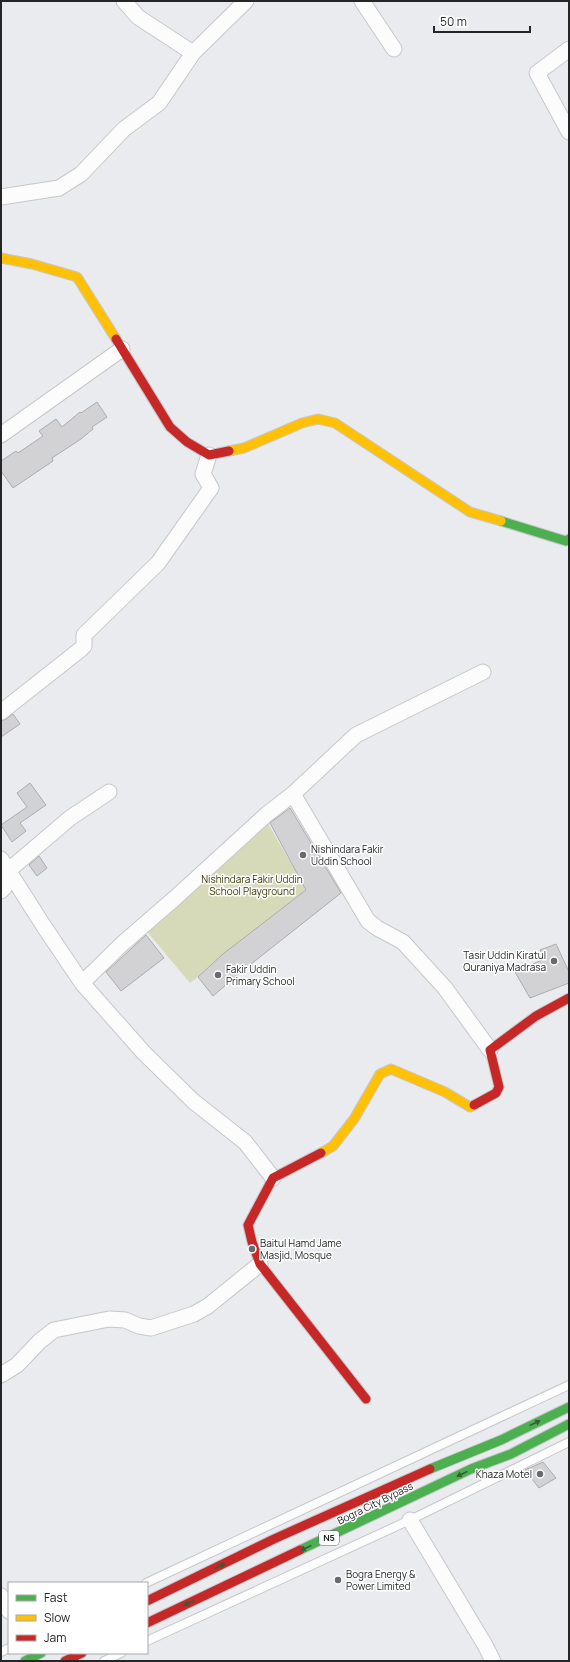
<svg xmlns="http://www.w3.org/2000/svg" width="570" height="1662" font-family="Manrope,sans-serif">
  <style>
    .green { fill: #d7dab8 }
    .building { fill: #d2d2d4; stroke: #acacae }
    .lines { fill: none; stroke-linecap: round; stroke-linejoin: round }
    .lane-casing { stroke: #c6c7ca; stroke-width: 10 }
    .street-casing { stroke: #c6c7ca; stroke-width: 17 }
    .fast-casing { stroke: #c6c7ca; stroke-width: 11 }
    .slow-casing { stroke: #c6c7ca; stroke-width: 11 }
    .jam-casing { stroke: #c6c7ca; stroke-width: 11 }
    .lane { stroke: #fcfcfc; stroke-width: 8 }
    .street { stroke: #fcfcfc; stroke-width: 15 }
    .fast { stroke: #4caf50; stroke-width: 9 }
    .slow { stroke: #ffc107; stroke-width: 9 }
    .jam { stroke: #c62828; stroke-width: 9 }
    .oneway { fill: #345c37 }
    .poi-dot { fill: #696a6d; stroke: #fff; stroke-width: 1.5 }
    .labels { text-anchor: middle; stroke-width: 3; stroke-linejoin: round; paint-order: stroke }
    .shield { fill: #fff; stroke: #666668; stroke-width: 1 }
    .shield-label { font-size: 9px; font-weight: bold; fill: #242527 }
    .poi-label { font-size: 10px; fill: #242527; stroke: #fff; text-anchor: start }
    .park-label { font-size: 10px; fill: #373801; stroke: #fff }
    .street-label { font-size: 10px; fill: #242527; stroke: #fff }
  </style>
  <rect width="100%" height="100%" fill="#e9ebee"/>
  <path class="green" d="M 266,820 L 306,890 L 190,983 L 144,928 Z"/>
  <path class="building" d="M 97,402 L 107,417 L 92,427 L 93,429 L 81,439 L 52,458 L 53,461 L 13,488 L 1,471 L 1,461 L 16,451 L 18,453 L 43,436 L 39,431 L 56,419 L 62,427 L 80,412 L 81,413 Z
    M 13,714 L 20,724 L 1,737 L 1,721 L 6,719 Z
    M 30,783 L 46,805 L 20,823 L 26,831 L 12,842 L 1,825 L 27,807 L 17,793 Z
    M 290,808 L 341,893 L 241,972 L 213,996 L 198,977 L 223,954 L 306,890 L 270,823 Z
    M 39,856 L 47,868 L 37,876 L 29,865 Z
    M 146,935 L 164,958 L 121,991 L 106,972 Z
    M 556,944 L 569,972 L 569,983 L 530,998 L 515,972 L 544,959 L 540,950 Z
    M 543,1462 L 556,1478 L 539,1488 L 525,1470 Z"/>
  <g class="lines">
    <g class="lane-casing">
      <path id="lane" d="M 146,1583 L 569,1385
        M 147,1641 L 410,1520 L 569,1442
        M 1,1652 L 9,1648
        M 104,1661 L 121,1653"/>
    </g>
    <g class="street-casing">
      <path id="street" d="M 124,1 L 138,17 L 193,53
        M 362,1 L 394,49
        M 569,49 L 537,73 L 569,132
        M 1,197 L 59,188 L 81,174 L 124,129 L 159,103 L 193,53 L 246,1
        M 1,435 L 122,349
        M 1,712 L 81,649 L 84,646 L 84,635 L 158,563 L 211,488 L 203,474 L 209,455
        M 293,794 L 368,921 L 377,928 L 403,942 L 445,988 L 490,1050
        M 1,859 L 43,925 L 82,983 L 144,1053 L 193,1101 L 245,1142 L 273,1178
        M 1,891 L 4,888 L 9,870 L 70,818 L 109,792
        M 82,983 L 122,944 L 175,898 L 267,814 L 293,794 L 356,735 L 483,672
        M 1,1375 L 17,1365 L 40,1341 L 54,1330 L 109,1319 L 125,1320 L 139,1326 L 151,1328 L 194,1314 L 208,1306 L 260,1264
        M 410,1520 L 485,1645 L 493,1661
        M 1,1596 L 9,1611"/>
    </g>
    <g class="fast-casing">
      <path id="fast" d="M 501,521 L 566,541 L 569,539
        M 430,1469 L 501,1440 L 569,1407
        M 300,1550 L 471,1469 L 511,1454 L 569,1424
        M 25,1661 L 41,1653"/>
    </g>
    <g class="slow-casing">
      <path id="slow" d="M 1,258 L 32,264 L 77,277 L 116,339
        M 229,451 L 244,448 L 302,423 L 318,419 L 335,423 L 470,512 L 501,521
        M 321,1153 L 333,1146 L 354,1119 L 380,1074 L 391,1069 L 445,1092 L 470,1107 L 474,1105"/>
    </g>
    <g class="jam-casing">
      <path id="jam" d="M 116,339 L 170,427 L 187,442 L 209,455 L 229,451
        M 474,1105 L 496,1093 L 499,1087 L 490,1050 L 536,1016 L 569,998
        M 321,1153 L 273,1178 L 248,1225 L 252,1242 L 260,1264 L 366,1399
        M 147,1601 L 274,1539 L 430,1469
        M 147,1623 L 300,1550
        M 65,1661 L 82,1653"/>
    </g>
    <use href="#lane" class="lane"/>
    <use href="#street" class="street"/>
    <use href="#fast" class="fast"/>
    <use href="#slow" class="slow"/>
    <use href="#jam" class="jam"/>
  </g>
  <defs><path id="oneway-solid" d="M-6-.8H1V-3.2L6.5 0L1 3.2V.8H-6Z"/></defs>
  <g class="oneway">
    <use href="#oneway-solid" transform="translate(535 1423) rotate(-26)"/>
    <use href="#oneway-solid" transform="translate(462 1474) rotate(154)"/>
    <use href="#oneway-solid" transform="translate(306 1548) rotate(154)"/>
    <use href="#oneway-solid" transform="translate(220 1566) rotate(-26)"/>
    <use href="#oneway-solid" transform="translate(189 1603) rotate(155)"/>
  </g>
  <g class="poi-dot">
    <circle cx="303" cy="855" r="4"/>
    <circle cx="554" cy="961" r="4"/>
    <circle cx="218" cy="975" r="4"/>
    <circle cx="252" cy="1249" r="4"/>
    <circle cx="540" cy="1474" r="4"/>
    <circle cx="338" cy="1580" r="4"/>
  </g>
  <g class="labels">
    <rect class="shield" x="319" y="1531" width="20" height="14" rx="3"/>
    <g class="shield-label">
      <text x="329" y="1541">N5</text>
    </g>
    <g class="poi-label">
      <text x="311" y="853">Nishindara Fakir<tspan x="311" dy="12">Uddin School</tspan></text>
      <text x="546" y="959" text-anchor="end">Tasir Uddin Kiratul<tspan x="546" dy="12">Quraniya Madrasa</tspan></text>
      <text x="226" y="973">Fakir Uddin<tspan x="226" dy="12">Primary School</tspan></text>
      <text x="260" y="1247">Baitul Hamd Jame<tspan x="260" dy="12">Masjid, Mosque</tspan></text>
      <text x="532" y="1478" text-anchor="end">Khaza Motel</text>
      <text x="346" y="1578">Bogra Energy &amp;<tspan x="346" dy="12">Power Limited</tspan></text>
    </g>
    <g class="park-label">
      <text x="252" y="883">Nishindara Fakir Uddin<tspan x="252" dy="12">School Playground</tspan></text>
    </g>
    <g class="street-label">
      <text transform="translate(375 1503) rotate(-26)" y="4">Bogra City Bypass</text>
    </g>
  </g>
  <rect width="570" height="1662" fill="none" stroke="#242527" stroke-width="4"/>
  <rect x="8" y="1582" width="140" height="72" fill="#ffffff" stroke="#a7a8a9"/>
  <rect x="16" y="1595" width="20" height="6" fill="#4caf50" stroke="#a7a8a9"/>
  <text x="44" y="1602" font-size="12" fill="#242527">Fast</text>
  <rect x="16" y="1615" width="20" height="6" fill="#ffc107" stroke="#a7a8a9"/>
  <text x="44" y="1622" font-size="12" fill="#242527">Slow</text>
  <rect x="16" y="1635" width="20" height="6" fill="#c62828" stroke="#a7a8a9"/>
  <text x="44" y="1642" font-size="12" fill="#242527">Jam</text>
  <path d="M434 26v6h96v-6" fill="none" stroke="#242527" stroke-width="2"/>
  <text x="440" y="26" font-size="12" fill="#242527" stroke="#ffffff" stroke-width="3" paint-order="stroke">50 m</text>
</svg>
